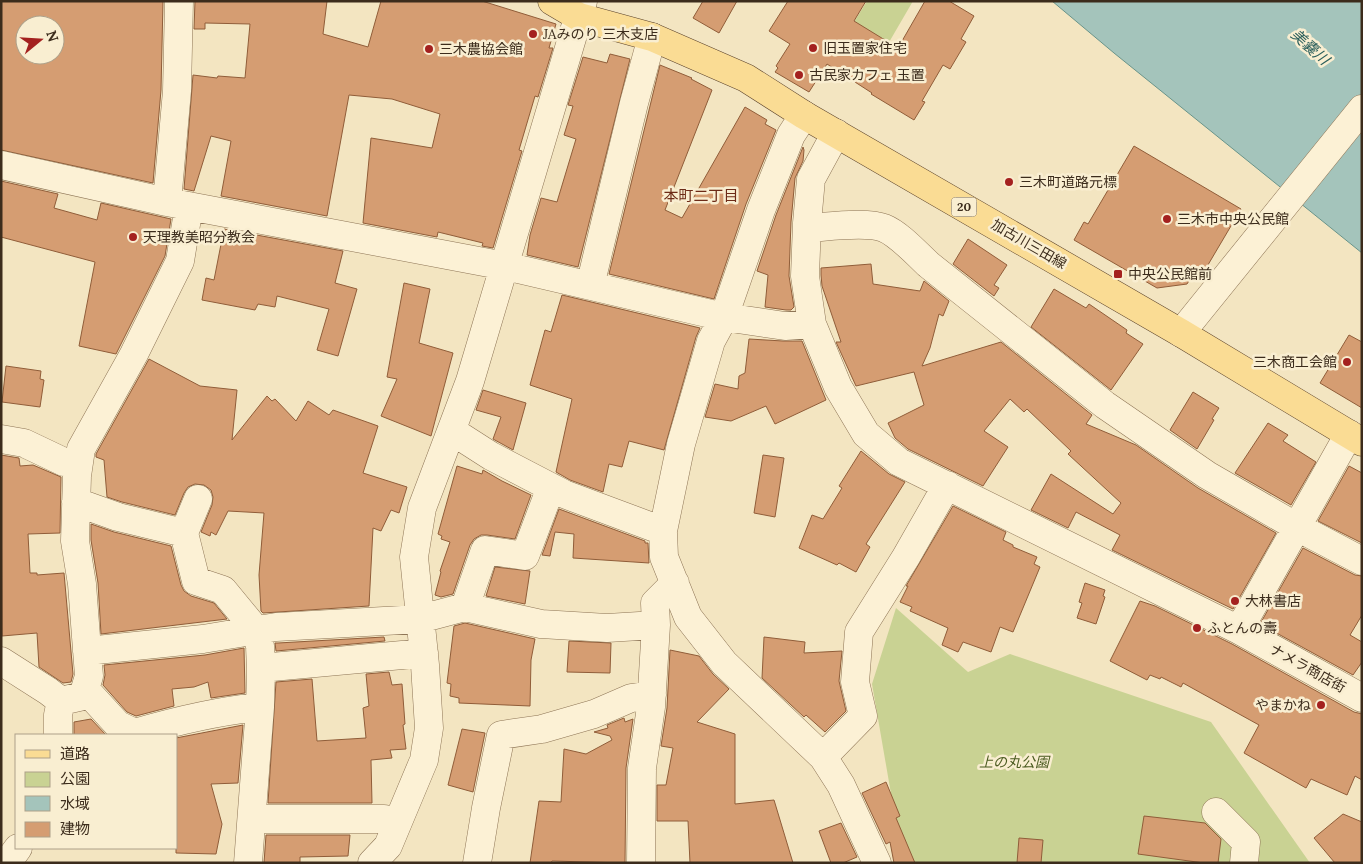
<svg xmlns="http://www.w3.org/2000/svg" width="1363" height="864" font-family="Lora,'Noto Sans JP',serif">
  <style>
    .green { fill: #c9d293 }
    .water { fill: #a4c4bb; stroke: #69948a }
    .building { fill: #d59d72; stroke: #905d39; fill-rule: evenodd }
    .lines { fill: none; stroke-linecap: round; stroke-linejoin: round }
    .minor-casing { stroke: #8e7556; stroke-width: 29 }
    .major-casing { stroke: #5b422b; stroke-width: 29 }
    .minor { stroke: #fcf1d5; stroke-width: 28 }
    .major { stroke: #fadc94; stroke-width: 28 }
    .poi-dot { fill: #a4211f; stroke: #f9eed1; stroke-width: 2 }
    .labels { text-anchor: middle; stroke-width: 5; stroke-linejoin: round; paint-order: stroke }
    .shield { fill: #f9eed1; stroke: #756652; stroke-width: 1 }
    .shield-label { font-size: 12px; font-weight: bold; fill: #3c2c1c }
    .poi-label { font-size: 14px; fill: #3c2c1c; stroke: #f9eed1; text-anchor: start }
    .street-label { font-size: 14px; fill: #3c2c1c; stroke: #f9eed1 }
    .park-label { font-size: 14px; font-style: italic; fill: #4b5b20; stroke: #f9eed1 }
    .water-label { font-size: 15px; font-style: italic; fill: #2a5e5b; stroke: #f9eed1 }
    .neighbourhood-label { font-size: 15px; fill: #6d2b17; stroke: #f9eed1 }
  </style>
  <rect width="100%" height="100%" fill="#f3e5c1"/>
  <path class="green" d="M 867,1 L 913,1 L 888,44 L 854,22 Z
    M 896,608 L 968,672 L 1010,654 L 1211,722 L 1310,863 L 903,863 L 872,684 Z"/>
  <path class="water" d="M 1052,1 L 1362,1 L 1362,253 L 1114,53 Z"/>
  <path class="building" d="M 1,1 L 163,1 L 161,90 L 153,183 L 1,150 ZM 25,25 L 55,25 L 55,55 L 25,55 Z
    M 195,1 L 327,1 L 323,34 L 368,47 L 381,1 L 482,1 L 556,24 L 549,48 L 553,48 L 538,97 L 535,96 L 519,150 L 522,151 L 493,248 L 482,246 L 483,243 L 438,232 L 437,237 L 363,223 L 371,138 L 432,148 L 440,114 L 392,99 L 349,95 L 327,216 L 221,196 L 231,141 L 211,136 L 194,191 L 184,189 L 193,75 L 217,78 L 218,76 L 245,78 L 250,24 L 205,23 L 205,29 L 194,29 Z
    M 703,1 L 737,1 L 719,33 L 693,18 Z
    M 788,1 L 866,1 L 854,21 L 898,48 L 925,1 L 949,1 L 974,16 L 961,39 L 966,42 L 950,69 L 943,65 L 922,101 L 925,102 L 914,120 L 871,94 L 872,93 L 827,64 L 809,92 L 775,72 L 778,68 L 776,66 L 790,44 L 769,31 Z
    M 610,54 L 630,59 L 578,267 L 527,255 L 530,235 L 541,198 L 557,202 L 576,139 L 564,135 L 573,106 L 568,105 L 583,57 L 607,63 Z
    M 660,65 L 692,78 L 691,79 L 712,90 L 665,210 L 682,218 L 745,107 L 767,120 L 765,124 L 776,130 L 746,204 L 714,299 L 609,274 Z
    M 1134,146 L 1241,209 L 1202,275 L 1195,271 L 1187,284 L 1157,288 L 1074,240 L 1084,222 L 1088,224 Z
    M 803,147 L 804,150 L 803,161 L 795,178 L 791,222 L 789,276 L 794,307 L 791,310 L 786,310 L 765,307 L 768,275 L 757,271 L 776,215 Z
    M 1,181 L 58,194 L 54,208 L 97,220 L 101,203 L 171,219 L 165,256 L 116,354 L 79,346 L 95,262 L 1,237 Z
    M 224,229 L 343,251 L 335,283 L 357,289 L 338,356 L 317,350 L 329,309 L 277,296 L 275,307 L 258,304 L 255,310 L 202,300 L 206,278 L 214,280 Z
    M 968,239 L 1007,265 L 994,285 L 999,288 L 994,296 L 953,264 Z
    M 871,264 L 873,284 L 920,291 L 924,281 L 949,301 L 943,316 L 939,314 L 930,348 L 922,366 L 1001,342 L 1092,415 L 1086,424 L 1136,445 L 1198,488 L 1276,533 L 1233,609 L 1112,550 L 1120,535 L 1076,512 L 1068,528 L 1031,510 L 1051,474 L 1113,514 L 1121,503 L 1068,454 L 1071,451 L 1027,409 L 1024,412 L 1010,399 L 984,431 L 1008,447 L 983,486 L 908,449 L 895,438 L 888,423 L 924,405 L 914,372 L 856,386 L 836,342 L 841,342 L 822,286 L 821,275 L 821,268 Z
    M 404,283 L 430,289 L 419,343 L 453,353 L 431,436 L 381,416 L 397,379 L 387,377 Z
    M 1054,289 L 1086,308 L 1089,304 L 1127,330 L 1126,333 L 1143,344 L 1111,390 L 1031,327 Z
    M 562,295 L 700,328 L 696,337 L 664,450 L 629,441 L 622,467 L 609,464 L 603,492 L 570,480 L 556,472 L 572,399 L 530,385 L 545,330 L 551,332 Z
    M 1349,335 L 1362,342 L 1362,408 L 1320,383 Z
    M 749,339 L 783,341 L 802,341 L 826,400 L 775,424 L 766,406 L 731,421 L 705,417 L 715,384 L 738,389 L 739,376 L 745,373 Z
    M 149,359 L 200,386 L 237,390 L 232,440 L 267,396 L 272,401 L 275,399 L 296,421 L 308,401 L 329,415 L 333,410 L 378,426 L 363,473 L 407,487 L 399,513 L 391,510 L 381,531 L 373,528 L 369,606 L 263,613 L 261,611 L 259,575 L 264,513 L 228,511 L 216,535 L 211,532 L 210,536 L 201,532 L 212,505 L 213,497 L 211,490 L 204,485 L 195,484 L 188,487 L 184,493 L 175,515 L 122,502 L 107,497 L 104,460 L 96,457 L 96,454 Z
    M 6,366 L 41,371 L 40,379 L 44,380 L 40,407 L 2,402 Z
    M 483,390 L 526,403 L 513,450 L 493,439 L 501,417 L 476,410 Z
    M 1193,392 L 1219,408 L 1212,419 L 1214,420 L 1197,449 L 1170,430 Z
    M 1268,423 L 1288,435 L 1283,441 L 1316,462 L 1291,505 L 1235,473 Z
    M 861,451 L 889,474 L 905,482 L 866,544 L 870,547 L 856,572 L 839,563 L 837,565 L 799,548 L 812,515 L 823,519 L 842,488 L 839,486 Z
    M 1,455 L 19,458 L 20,466 L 33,465 L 61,477 L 60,533 L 28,534 L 30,573 L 37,573 L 37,575 L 64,573 L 73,674 L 71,682 L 63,683 L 39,667 L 37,633 L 2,636 Z
    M 763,455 L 784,458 L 775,517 L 754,513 Z
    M 457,466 L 482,474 L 483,470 L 502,481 L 531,495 L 515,539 L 487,535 L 481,535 L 474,539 L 470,545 L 453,594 L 441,597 L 435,595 L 441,572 L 440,571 L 450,542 L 441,539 L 442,536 L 438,534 Z
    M 1349,466 L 1362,473 L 1362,543 L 1318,521 Z
    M 953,506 L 1006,532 L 1003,540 L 1013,545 L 1013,547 L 1037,557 L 1034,564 L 1040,567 L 1013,632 L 1000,627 L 991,652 L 963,642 L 958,652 L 942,645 L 948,628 L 910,611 L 912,607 L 900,602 L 908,586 L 906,586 Z
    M 559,509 L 645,541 L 645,543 L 648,543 L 649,563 L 573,558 L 574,534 L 555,532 L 550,556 L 542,555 Z
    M 91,524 L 114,532 L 171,546 L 181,585 L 184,591 L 191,596 L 214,603 L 227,619 L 101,634 L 98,583 L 91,540 Z
    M 1303,548 L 1355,575 L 1362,576 L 1362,615 L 1350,635 L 1362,642 L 1362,662 L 1353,675 L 1260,624 Z
    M 495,567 L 530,571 L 525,604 L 486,596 Z
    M 1085,583 L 1105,590 L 1103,596 L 1105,597 L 1096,624 L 1077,618 L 1082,603 L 1079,602 Z
    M 1140,601 L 1155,606 L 1232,644 L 1354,712 L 1362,714 L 1362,780 L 1355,776 L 1347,795 L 1311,779 L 1306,788 L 1244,753 L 1259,725 L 1183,683 L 1181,687 L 1161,677 L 1160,679 L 1150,675 L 1147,680 L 1110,661 Z
    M 465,623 L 535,639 L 531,660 L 530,706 L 459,703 L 459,698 L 450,696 L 451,684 L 447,683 L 454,626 Z
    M 384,637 L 385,641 L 276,651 L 275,643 L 278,643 Z
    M 764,637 L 805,642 L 804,653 L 842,651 L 839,681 L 846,711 L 825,732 L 806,715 L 804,717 L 762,678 Z
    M 569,641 L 611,643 L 610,673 L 567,672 Z
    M 244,648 L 245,693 L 211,698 L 208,682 L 194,687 L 172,689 L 174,706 L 136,716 L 127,712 L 103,685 L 105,675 L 104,665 L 205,655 Z
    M 670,650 L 699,656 L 713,674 L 729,689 L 697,722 L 735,734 L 735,804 L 774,800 L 793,863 L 690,863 L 688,821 L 657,821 L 657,785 L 666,785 L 673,748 L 661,746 L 667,708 Z
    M 389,672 L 392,685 L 402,684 L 405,724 L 403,725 L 406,749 L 390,750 L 392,758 L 371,760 L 372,803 L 268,803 L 276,682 L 312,679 L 317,741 L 366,738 L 363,708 L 369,706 L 366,674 Z
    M 624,718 L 625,722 L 633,719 L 626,768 L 625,863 L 552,861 L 551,863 L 530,863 L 539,801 L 561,802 L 564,749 L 586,754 L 612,740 L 610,736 L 594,732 L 608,728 L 607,725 Z
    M 91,719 L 106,735 L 74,735 L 74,722 Z
    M 243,725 L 238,783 L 211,784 L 222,824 L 216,854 L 176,853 L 176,738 Z
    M 462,729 L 485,733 L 473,792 L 448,785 Z
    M 886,782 L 900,816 L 896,818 L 915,863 L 894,863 L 890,842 L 886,844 L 862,793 Z
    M 1343,814 L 1362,822 L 1362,863 L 1335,863 L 1314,838 Z
    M 1144,816 L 1205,823 L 1221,839 L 1218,863 L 1204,863 L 1138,854 Z
    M 841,823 L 857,857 L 843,863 L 831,863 L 819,831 Z
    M 266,835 L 350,835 L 348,856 L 300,857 L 300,863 L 264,863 Z
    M 1019,838 L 1043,840 L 1041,863 L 1017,863 Z"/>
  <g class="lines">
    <g class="minor-casing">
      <path id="minor" d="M 804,115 L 791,135 L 761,210 L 724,317 L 711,341 L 681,444 L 663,531 L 664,557 L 688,617 L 724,663 L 823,757 L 841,785 L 877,863
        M 836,133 L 811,179 L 807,223 L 805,276 L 812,324 L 838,387 L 866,434 L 899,462 L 1239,630 L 1362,698
        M 1,165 L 167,202 L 505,266 L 724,317 L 785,326 L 812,324
        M 167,202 L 177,91 L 179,1
        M 807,228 C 827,227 866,221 884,228 C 899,234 917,254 929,265 L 1105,405 L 1207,475 L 1297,527 L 1362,561
        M 590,286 L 634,103 L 652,37
        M 1181,333 L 1362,109
        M 452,431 L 491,456 L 564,494 L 663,531
        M 1,439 L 24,443 L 64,462 L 79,462
        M 198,499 L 184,533 L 196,581 L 223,590 L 256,630 L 260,646 L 261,671 L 260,707 L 248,863
        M 76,502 L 118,517 L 184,533
        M 465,607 L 485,550 L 525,556 L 551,487
        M 1239,630 L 1349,434
        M 87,651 L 203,639 L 276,627 L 420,619 L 465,607 L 541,624 L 607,628 L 656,625
        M 1,661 L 48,691 L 61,701
        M 261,668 L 424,653
        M 85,689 L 118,725 L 135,733 C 176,721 217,711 260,707
        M 58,735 L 58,715 L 61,701 L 83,696 L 89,676 L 82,584 L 75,541 L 77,476 L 81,449 L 134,354 L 180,261 L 189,206
        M 823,757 L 863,716 L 855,682 L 859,632 L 906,557 L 947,485
        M 1216,812 L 1246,842 L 1244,863
        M 252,819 L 384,819 L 398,822
        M 7,863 L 18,848
        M 372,863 L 388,846 L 424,760 L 429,728 L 425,665 L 414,557 L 422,508 L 470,381 L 583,1
        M 477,863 L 486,808 L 501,735 L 542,729 L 594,714 L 631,698 L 652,695
        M 641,863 L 642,768 L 651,707 L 656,625 L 655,603 L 675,583"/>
    </g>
    <g class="major-casing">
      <path id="major" d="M 552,1 L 579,17 L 652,37 L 746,78 L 804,115 L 1181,333 L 1362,442"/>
    </g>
    <use href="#minor" class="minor"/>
    <use href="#major" class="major"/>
  </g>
  <g class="poi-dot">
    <circle cx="533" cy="34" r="5"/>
    <circle cx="813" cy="48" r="5"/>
    <circle cx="429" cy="49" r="5"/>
    <circle cx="799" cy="75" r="5"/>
    <circle cx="1009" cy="182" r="5"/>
    <circle cx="1167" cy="219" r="5"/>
    <circle cx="133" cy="237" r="5"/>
    <rect x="1113" y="269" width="10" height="10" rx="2.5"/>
    <circle cx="1347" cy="362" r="5"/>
    <circle cx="1235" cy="601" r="5"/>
    <circle cx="1197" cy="628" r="5"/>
    <circle cx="1321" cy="705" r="5"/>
  </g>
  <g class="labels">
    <rect class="shield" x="951.5" y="197.5" width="25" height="19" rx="4"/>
    <g class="shield-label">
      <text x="964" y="211">20</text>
    </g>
    <g class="poi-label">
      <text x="543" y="39">JAみのり 三木支店</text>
      <text x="823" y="53">旧玉置家住宅</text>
      <text x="439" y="54">三木農協会館</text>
      <text x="809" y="80">古民家カフェ 玉置</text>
      <text x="1019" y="187">三木町道路元標</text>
      <text x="1177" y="224">三木市中央公民館</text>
      <text x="143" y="242">天理教美昭分教会</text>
      <text x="1128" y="279">中央公民館前</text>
      <text x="1337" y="367" text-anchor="end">三木商工会館</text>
      <text x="1245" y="606">大林書店</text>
      <text x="1207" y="633">ふとんの壽</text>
      <text x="1311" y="710" text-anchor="end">やまかね</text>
    </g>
    <g class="street-label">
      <text transform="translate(1029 244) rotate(30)" y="5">加古川三田線</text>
      <text transform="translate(1308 668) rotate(29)" y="5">ナメラ商店街</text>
    </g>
    <g class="park-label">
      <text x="1014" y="767">上の丸公園</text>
    </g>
    <g class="water-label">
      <text transform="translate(1310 47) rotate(42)" y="5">美嚢川</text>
    </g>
    <g class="neighbourhood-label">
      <text x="701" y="201">本町二丁目</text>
    </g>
  </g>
  <rect width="1363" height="864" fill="none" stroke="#3c2c1c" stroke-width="5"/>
  <rect x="15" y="734" width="162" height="115" fill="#f9eed1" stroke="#ada089"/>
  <rect x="25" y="750" width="25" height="8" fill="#fadc94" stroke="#ada089"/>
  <text x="60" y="759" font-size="15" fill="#3c2c1c">道路</text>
  <rect x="25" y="772" width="25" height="15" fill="#c9d293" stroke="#ada089"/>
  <text x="60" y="784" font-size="15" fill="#3c2c1c">公園</text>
  <rect x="25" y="796" width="25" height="15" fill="#a4c4bb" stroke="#ada089"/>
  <text x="60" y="809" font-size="15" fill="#3c2c1c">水域</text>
  <rect x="25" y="822" width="25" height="15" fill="#d59d72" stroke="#ada089"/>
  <text x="60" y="834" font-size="15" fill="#3c2c1c">建物</text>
  <g transform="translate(40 40) rotate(72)"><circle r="24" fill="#f9eed1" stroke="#ada089"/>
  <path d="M0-4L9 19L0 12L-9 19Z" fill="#a4211f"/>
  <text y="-8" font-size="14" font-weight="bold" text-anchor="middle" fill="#3c2c1c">N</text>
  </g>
</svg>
